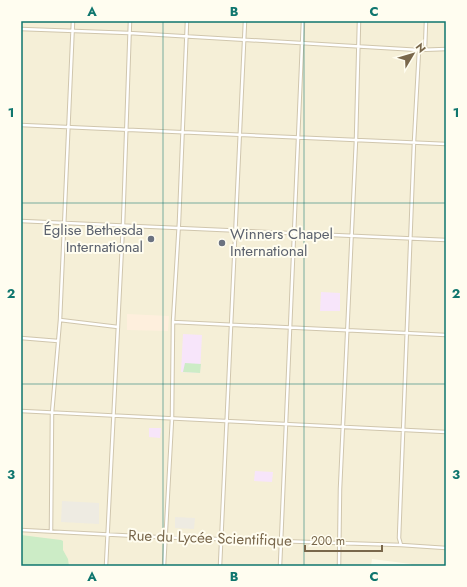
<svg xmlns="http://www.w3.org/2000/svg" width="467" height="587" font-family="Jost,sans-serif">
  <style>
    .residential { fill: #f5efd7 }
    .commercial { fill: #feefdd }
    .industrial { fill: #eeebe2 }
    .education { fill: #f7e5fa }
    .green { fill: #ccecc6 }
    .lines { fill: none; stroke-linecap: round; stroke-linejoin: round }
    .minor-casing { stroke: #d0c6ad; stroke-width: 4.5 }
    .minor { stroke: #fff; stroke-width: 2.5 }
    .grid { fill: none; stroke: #0f766e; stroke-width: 1; stroke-opacity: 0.55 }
    .worship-dot { fill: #6b7280; stroke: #fffdf0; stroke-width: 1.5 }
    .labels { text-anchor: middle; stroke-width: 4; stroke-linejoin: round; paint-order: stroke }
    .worship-label { font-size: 15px; fill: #5b616d; stroke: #fffdf0; text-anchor: end }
    .street-label { font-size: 15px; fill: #79674b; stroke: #fffdf0 }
    .neatline { fill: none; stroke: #0f766e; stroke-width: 1.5 }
    .grid-label { font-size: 13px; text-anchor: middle; font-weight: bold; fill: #0f766e }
  </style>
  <rect width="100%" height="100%" fill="#fdfae9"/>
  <path class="residential" d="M 21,21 L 446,21 L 446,566 L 412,566 L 411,564 L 372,559 L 371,566 L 21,566 Z"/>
  <path class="commercial" d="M 127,314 L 169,316 L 168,331 L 127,330 Z"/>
  <path class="industrial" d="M 62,501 L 99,503 L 99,524 L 61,522 Z
    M 175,517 L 195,518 L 194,529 L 175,528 Z"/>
  <path class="education" d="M 321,292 L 340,293 L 340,311 L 320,311 Z
    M 183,334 L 202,335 L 200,373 L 181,372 Z
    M 149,428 L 161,428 L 160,438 L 149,437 Z
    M 255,471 L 273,472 L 272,482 L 254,481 Z"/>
  <path class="green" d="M 185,363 L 201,364 L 200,373 L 183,372 Z
    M 21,535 L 61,540 L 63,541 L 63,550 L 68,559 L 69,566 L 21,566 Z"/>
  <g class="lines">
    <g class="minor-casing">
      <path id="minor" d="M 21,29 L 129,33 L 419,50 L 446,49
        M 425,49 L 426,21
        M 21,125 L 446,144
        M 21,221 L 446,240
        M 60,320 L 118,327
        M 173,322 L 446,335
        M 21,338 L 58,341
        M 21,411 L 446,432
        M 21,530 L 156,537 L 401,545 L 446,548
        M 51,531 L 52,413 L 60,320 L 73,21
        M 401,545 L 399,538 L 414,142 L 419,50
        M 106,566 L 123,225 L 130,21
        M 164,566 L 172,419 L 173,322 L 179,222 L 187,21
        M 220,566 L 245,21
        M 280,566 L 303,21
        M 339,566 L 340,489 L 356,140 L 359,21"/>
    </g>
    <use href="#minor" class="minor"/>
  </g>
  <path class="grid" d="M 163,21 L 163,566M 304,21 L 304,566M 21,203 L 446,203M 21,384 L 446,384"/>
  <g class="worship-dot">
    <circle cx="151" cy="239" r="4"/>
    <circle cx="222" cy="243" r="4"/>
  </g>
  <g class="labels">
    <g class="worship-label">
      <text x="143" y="235">Église Bethesda<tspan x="143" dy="17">International</tspan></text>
      <text x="230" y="239" text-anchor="start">Winners Chapel<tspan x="230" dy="17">International</tspan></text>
    </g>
    <g class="street-label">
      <text transform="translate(210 538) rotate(2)" y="5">Rue du Lycée Scientifique</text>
    </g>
  </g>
  <rect width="467" height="587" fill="none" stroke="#fffdf0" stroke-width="44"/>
  <g transform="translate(413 54) rotate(52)" stroke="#fffdf0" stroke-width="3" paint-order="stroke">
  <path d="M0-3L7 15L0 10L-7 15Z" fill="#79674b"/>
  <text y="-6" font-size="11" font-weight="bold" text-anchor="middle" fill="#79674b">N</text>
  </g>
  <path d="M305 545v6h77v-6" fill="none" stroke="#79674b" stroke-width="2"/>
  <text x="311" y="545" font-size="12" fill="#79674b" stroke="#fffdf0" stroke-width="3" paint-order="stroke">200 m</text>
  <rect x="22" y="22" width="423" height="543" class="neatline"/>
  <g class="grid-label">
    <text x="92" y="16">A</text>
    <text x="234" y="16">B</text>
    <text x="374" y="16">C</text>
    <text x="11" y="117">1</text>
    <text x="456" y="117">1</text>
    <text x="11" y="298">2</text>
    <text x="456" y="298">2</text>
    <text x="11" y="479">3</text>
    <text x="456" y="479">3</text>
    <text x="92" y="581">A</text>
    <text x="234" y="581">B</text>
    <text x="374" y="581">C</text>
  </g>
</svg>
